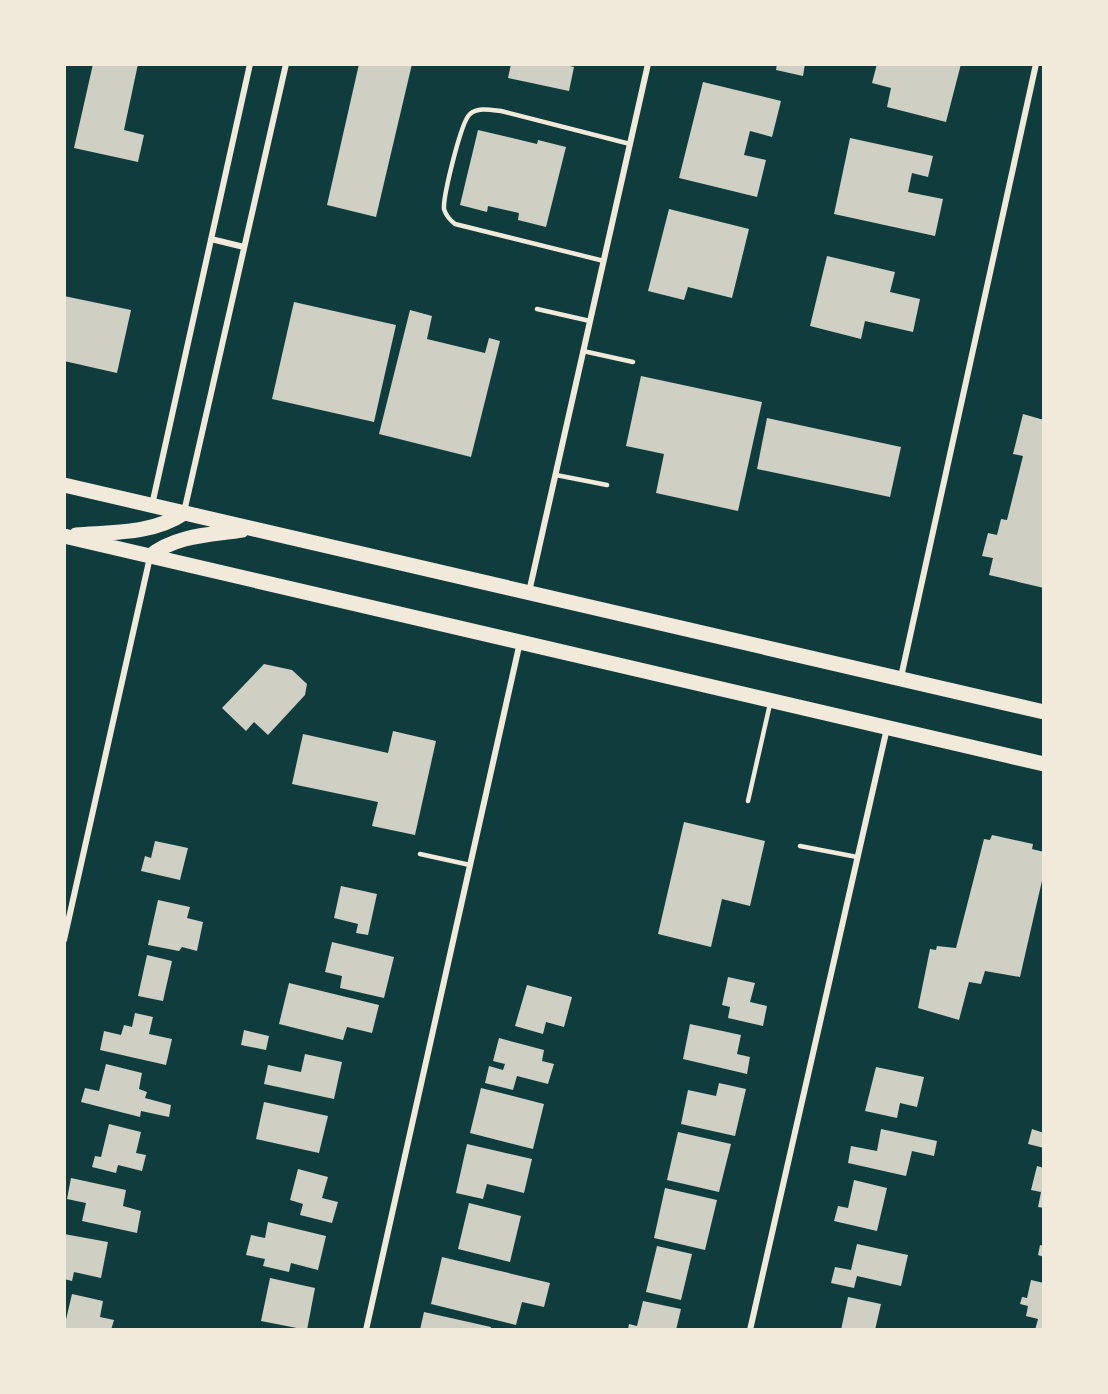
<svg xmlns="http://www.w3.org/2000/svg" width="1108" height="1394" font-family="'Varela Round',sans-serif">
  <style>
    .building { fill: #cfcfc3 }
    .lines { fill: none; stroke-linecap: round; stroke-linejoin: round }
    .service { stroke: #f1e9da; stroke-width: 4.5 }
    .minor { stroke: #f1e9da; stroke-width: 6 }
    .primary { stroke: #f1e9da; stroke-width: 15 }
  </style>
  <rect width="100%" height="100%" fill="#0f3d3e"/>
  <path class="building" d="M 93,64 L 138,64 L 124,130 L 144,135 L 138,162 L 74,148 Z
    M 359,64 L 412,64 L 376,217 L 327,205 Z
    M 511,64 L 561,64 L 574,67 L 569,91 L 508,78 Z
    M 777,64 L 805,64 L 803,76 L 776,70 Z
    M 877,64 L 961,64 L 946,122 L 887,107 L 891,88 L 872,83 Z
    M 703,82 L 781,101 L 772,137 L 750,131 L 744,155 L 766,160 L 757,197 L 679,178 Z
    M 478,130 L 537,144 L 538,140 L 566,147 L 546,227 L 518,220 L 519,213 L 488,206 L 487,212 L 460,205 Z
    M 850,138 L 933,156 L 928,177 L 912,173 L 908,192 L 943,199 L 935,236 L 834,214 Z
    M 669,209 L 749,229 L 732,298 L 688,287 L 684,300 L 648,291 Z
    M 827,256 L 895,272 L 890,292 L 920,299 L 913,332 L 865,321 L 861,339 L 810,326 Z
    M 64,296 L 131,310 L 117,373 L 64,361 Z
    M 294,302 L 396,325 L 374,422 L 272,399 Z
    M 410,310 L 432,316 L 427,339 L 485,353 L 489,338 L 500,341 L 471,457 L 379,434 Z
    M 641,376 L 762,402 L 738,511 L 656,493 L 664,454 L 626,446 Z
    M 1023,414 L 1044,420 L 1044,588 L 989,575 L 993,558 L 982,556 L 988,533 L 997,535 L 1001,519 L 1007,520 L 1023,456 L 1013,454 Z
    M 767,418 L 901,447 L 890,497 L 757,469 Z
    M 264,664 L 292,670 L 307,684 L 305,695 L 268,735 L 254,722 L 246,731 L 222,708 Z
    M 393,731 L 436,741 L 415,835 L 372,826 L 378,802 L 292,784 L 303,734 L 388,753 Z
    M 684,822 L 765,841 L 750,906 L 722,899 L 711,947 L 658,934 Z
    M 992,835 L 1033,844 L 1032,849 L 1044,852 L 1044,872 L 1020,977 L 985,971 L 981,984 L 969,982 L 959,1020 L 918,1008 L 930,949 L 936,950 L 937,946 L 956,948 L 984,839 L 990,840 Z
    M 155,841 L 188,848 L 180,880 L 141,871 L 145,856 L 151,858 Z
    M 341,886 L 377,894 L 368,935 L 356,933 L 358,924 L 334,918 Z
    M 158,900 L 190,907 L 187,918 L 203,922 L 197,951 L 182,947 L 179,951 L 148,945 Z
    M 332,942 L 394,957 L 384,998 L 340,988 L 342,976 L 325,972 Z
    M 147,955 L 172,961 L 163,1001 L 138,996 Z
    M 728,977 L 755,983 L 750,1002 L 767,1006 L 763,1026 L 728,1018 L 730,1007 L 722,1005 Z
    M 289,983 L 379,1005 L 372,1033 L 347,1027 L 343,1040 L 279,1024 Z
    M 527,985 L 572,997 L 564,1027 L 546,1022 L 543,1034 L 515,1026 Z
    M 135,1013 L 153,1017 L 149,1034 L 172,1039 L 166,1065 L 100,1050 L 104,1031 L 121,1035 L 124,1025 L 132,1027 Z
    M 690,1024 L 741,1035 L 737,1054 L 750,1057 L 747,1074 L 683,1059 Z
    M 244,1030 L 269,1036 L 266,1050 L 241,1045 Z
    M 499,1038 L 544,1050 L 542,1061 L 554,1064 L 548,1084 L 517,1076 L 513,1090 L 485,1083 L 489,1066 L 503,1070 L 505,1064 L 493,1061 Z
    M 305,1054 L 342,1062 L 334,1099 L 264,1084 L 268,1065 L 301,1072 Z
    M 106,1064 L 142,1073 L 139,1089 L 147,1092 L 145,1098 L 171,1105 L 169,1117 L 141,1111 L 140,1117 L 81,1102 L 85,1088 L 99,1091 Z
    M 876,1067 L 924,1077 L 917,1107 L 900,1103 L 897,1118 L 865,1111 Z
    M 719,1083 L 746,1089 L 735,1136 L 681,1124 L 688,1090 L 716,1096 Z
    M 481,1088 L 544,1104 L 533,1149 L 470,1133 Z
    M 264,1102 L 328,1116 L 319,1153 L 256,1139 Z
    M 109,1124 L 141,1132 L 136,1153 L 146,1155 L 142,1171 L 118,1165 L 116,1173 L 92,1167 L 95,1156 L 101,1157 Z
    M 881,1129 L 937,1141 L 934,1156 L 912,1151 L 906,1176 L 848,1163 L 851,1146 L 877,1151 Z
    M 1032,1129 L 1044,1133 L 1044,1148 L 1028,1144 Z
    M 678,1132 L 731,1144 L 719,1192 L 667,1180 Z
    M 467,1144 L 532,1159 L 524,1193 L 487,1184 L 483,1199 L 456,1193 Z
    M 1037,1166 L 1044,1168 L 1044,1208 L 1038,1207 L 1041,1192 L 1031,1190 Z
    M 298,1169 L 328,1177 L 322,1198 L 338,1202 L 332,1223 L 300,1215 L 303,1204 L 290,1200 Z
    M 71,1178 L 126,1190 L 123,1206 L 141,1211 L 137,1233 L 82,1221 L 86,1203 L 67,1199 Z
    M 854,1180 L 887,1188 L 877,1231 L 834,1221 L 838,1206 L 848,1208 Z
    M 665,1188 L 717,1200 L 705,1250 L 654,1238 Z
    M 469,1203 L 521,1216 L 510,1262 L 458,1249 Z
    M 268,1222 L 326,1236 L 318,1270 L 291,1263 L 289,1272 L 263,1266 L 265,1259 L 246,1255 L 251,1235 L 265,1238 Z
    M 64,1234 L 108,1242 L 101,1278 L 74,1272 L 72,1281 L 64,1279 Z
    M 857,1244 L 908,1255 L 901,1286 L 857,1276 L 854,1288 L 831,1283 L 835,1267 L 851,1270 Z
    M 1040,1245 L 1044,1246 L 1044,1257 L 1038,1255 Z
    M 657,1246 L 692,1254 L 681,1300 L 646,1292 Z
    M 442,1257 L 550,1283 L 544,1307 L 522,1302 L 516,1325 L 431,1304 Z
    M 270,1278 L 315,1288 L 307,1330 L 261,1321 Z
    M 1031,1280 L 1044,1283 L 1044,1330 L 1035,1330 L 1038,1319 L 1026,1316 L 1028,1306 L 1020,1304 L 1022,1297 L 1027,1298 Z
    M 72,1294 L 103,1301 L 100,1317 L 114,1320 L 111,1330 L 64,1328 Z
    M 848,1297 L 881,1304 L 875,1330 L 841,1330 Z
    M 643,1301 L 681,1309 L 676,1330 L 628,1330 L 629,1324 L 637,1326 Z
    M 424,1312 L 491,1327 L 490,1330 L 420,1330 Z"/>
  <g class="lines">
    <path class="service" d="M 604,261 L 455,224 C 450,220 446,216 444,209 C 443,197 461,121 470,114 C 478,107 491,110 501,111 L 630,144
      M 537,309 L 590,321
      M 583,351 L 633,362
      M 556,475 L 607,485
      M 748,801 L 770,704
      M 800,846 L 857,857
      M 420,854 L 470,865"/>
    <path class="minor" d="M 211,239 L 244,247
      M 152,505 L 250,64
      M 184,512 L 286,64
      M 529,592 L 648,64
      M 901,677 L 1036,64
      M 64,940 L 150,557
      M 366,1330 L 520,642
      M 750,1330 L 887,728"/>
    <path class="primary" d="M 64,485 L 1044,712
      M 76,535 C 113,532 153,534 184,513
      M 64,536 L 1044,764
      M 150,556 C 176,535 210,535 242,530"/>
  </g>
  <rect width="1108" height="1394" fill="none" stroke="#f1e9da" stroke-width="132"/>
</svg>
